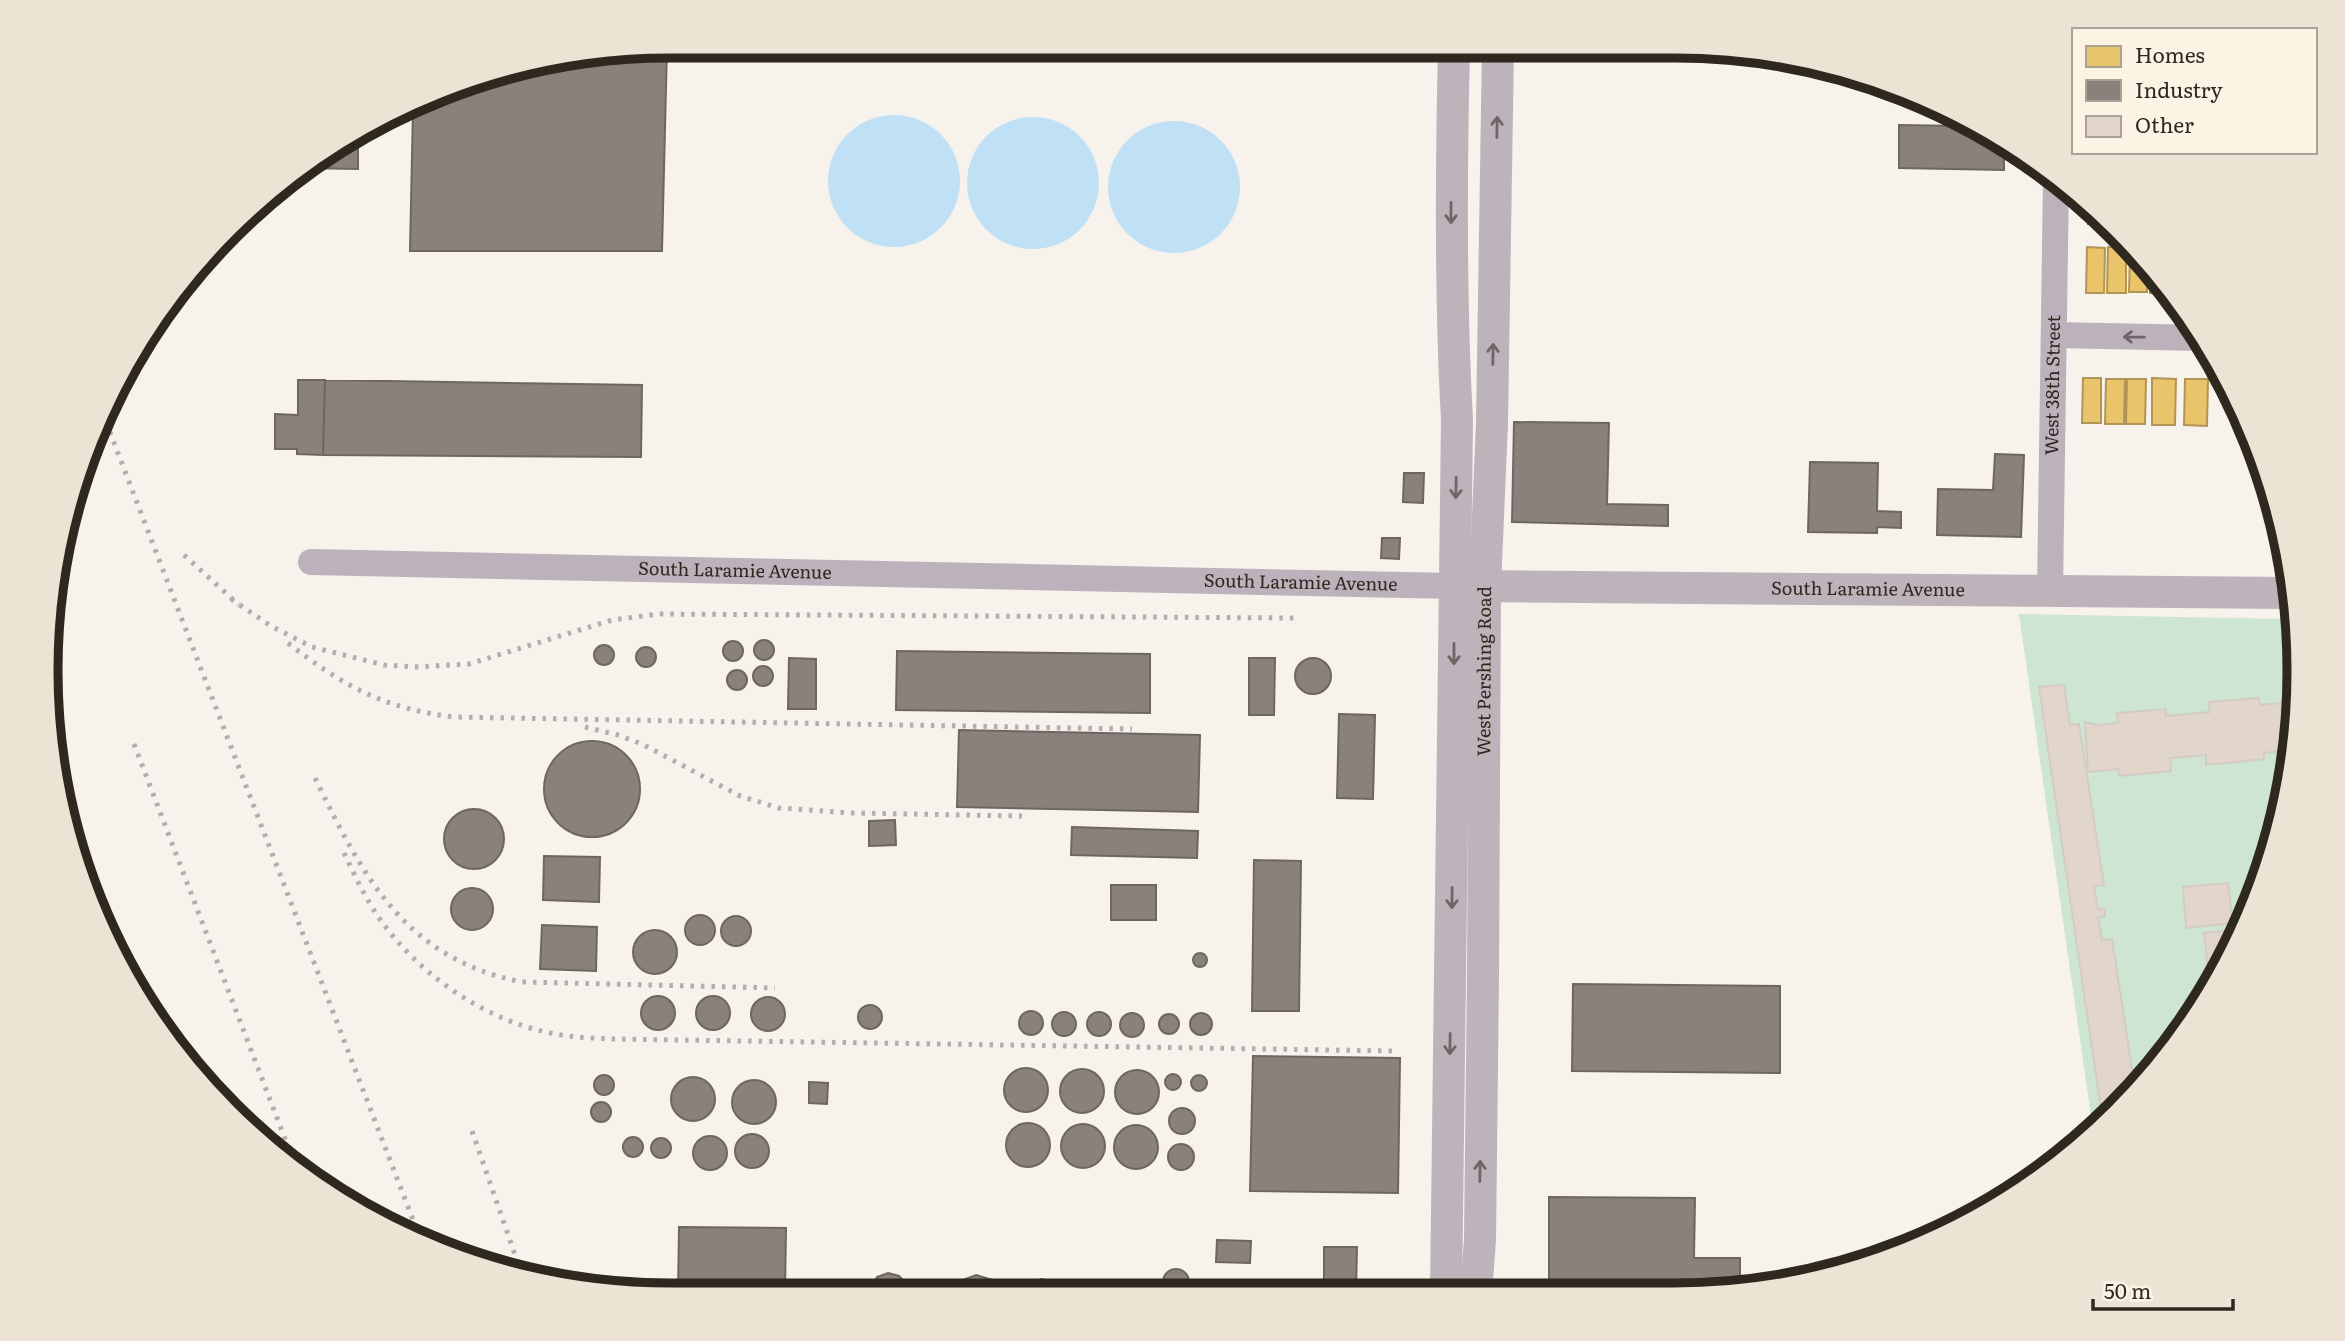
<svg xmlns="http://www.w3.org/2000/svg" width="2345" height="1341" font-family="Literata,serif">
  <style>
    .green { fill: #cde5d1 }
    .water { fill: #c0e1f5 }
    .homes { fill: #e9c46a; stroke: #b19554; stroke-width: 2 }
    .industry { fill: #8a817c; stroke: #6e6660; stroke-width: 2 }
    .building { fill: #e2d5ca; stroke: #d3ccc6; stroke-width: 2 }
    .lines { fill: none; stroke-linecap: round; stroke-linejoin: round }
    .minor { stroke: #bcb2bc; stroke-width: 26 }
    .major { stroke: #bdb3bb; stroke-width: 32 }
    .rail { stroke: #b4adb0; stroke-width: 5; stroke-dasharray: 3.5 7; stroke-linecap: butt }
    .oneway { stroke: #6e6765 }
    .oneway2 { stroke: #6e6666 }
    .labels { text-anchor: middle; stroke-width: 7; stroke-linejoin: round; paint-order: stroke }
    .street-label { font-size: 18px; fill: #2e281f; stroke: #fdf3e5 }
    .rim { fill: none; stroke: #2e281f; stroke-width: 9 }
  </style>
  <rect width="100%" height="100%" fill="#f7f2eb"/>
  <path class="green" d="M 2019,614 L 2294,619 L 2299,670 L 2288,792 L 2252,909 L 2194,1017 L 2116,1113 L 2093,1130 Z"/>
  <path class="water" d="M828 181a66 66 0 1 1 132 0a66 66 0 1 1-132 0Z
    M967 183a66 66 0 1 1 132 0a66 66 0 1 1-132 0Z
    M1108 187a66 66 0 1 1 132 0a66 66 0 1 1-132 0Z"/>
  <path class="homes" d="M 2087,247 L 2105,248 L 2104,293 L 2086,293 Z
    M 2108,247 L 2126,248 L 2126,293 L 2107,293 Z
    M 2130,254 L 2137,254 L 2147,266 L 2147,292 L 2129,292 Z
    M 2150,270 L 2169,292 L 2169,293 L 2150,293 Z
    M 2083,378 L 2101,378 L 2101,423 L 2082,423 Z
    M 2152,378 L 2176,379 L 2175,425 L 2152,425 Z
    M 2106,379 L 2125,379 L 2124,424 L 2105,424 Z
    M 2127,379 L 2146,379 L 2145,424 L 2126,424 Z
    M 2185,379 L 2208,379 L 2207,426 L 2184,425 Z
    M 2231,392 L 2245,418 L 2230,418 Z"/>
  <path class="industry" d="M 667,46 L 662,251 L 410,251 L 413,109 L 470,79 Z
    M 1961,121 L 2004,142 L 2004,170 L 1899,168 L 1899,125 L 1961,126 Z
    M 350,142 L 358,143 L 358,169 L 303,168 Z
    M 2088,205 L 2105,219 L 2105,224 L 2088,224 Z
    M 298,380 L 325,380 L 323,455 L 297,454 L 297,449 L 275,449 L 275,414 L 298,415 Z
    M 325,380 L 642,385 L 641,457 L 323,455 Z
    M 1514,422 L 1609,423 L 1607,504 L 1668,505 L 1668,526 L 1512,522 Z
    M 1995,454 L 2024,455 L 2021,537 L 1937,535 L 1938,489 L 1993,490 Z
    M 1810,462 L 1878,463 L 1877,511 L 1901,512 L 1901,528 L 1877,527 L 1877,533 L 1808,532 Z
    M 1404,473 L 1424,473 L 1423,503 L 1403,502 Z
    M 1382,538 L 1400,538 L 1399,559 L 1381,558 Z
    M754 650a10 10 0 1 1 20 0a10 10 0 1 1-20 0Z
    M723 651a10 10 0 1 1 20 0a10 10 0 1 1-20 0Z
    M594 655a10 10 0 1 1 20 0a10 10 0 1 1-20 0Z
    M636 657a10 10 0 1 1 20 0a10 10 0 1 1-20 0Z
    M 897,651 L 1150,654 L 1150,713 L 896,710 Z
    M 789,658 L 816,659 L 816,709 L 788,709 Z
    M 1249,658 L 1275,658 L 1274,715 L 1249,715 Z
    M1295 676a18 18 0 1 1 36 0a18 18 0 1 1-36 0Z
    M753 676a10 10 0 1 1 20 0a10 10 0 1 1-20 0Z
    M727 680a10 10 0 1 1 20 0a10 10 0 1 1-20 0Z
    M 1339,714 L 1375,715 L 1373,799 L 1337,798 Z
    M 959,730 L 1200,735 L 1198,812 L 957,807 Z
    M544 789a48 48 0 1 1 96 0a48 48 0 1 1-96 0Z
    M444 839a30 30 0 1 1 60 0a30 30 0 1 1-60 0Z
    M 895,820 L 896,845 L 869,846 L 869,821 Z
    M 1072,827 L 1198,831 L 1197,858 L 1071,855 Z
    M 544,856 L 600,857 L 599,902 L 543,900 Z
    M 1254,860 L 1301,861 L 1299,1011 L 1252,1011 Z
    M 1111,885 L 1156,885 L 1156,920 L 1111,920 Z
    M451 909a21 21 0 1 1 42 0a21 21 0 1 1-42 0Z
    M685 930a15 15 0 1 1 30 0a15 15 0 1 1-30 0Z
    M721 931a15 15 0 1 1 30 0a15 15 0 1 1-30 0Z
    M 542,925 L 597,927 L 596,971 L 540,969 Z
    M633 952a22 22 0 1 1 44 0a22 22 0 1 1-44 0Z
    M1193 960a7 7 0 1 1 14 0a7 7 0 1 1-14 0Z
    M 1573,984 L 1780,986 L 1780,1073 L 1572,1071 Z
    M696 1013a17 17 0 1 1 34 0a17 17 0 1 1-34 0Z
    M641 1013a17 17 0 1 1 34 0a17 17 0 1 1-34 0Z
    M751 1014a17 17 0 1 1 34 0a17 17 0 1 1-34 0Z
    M858 1017a12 12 0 1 1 24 0a12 12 0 1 1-24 0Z
    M1019 1023a12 12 0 1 1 24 0a12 12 0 1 1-24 0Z
    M1052 1024a12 12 0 1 1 24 0a12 12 0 1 1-24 0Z
    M1087 1024a12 12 0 1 1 24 0a12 12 0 1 1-24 0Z
    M1120 1025a12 12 0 1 1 24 0a12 12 0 1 1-24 0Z
    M1190 1024a11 11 0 1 1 22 0a11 11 0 1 1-22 0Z
    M1159 1024a10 10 0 1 1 20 0a10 10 0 1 1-20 0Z
    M 1253,1056 L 1400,1058 L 1398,1193 L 1250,1191 Z
    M1004 1090a22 22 0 1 1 44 0a22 22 0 1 1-44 0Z
    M1060 1091a22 22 0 1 1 44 0a22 22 0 1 1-44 0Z
    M1115 1092a22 22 0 1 1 44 0a22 22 0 1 1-44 0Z
    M1165 1082a8 8 0 1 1 16 0a8 8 0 1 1-16 0Z
    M1191 1083a8 8 0 1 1 16 0a8 8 0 1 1-16 0Z
    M594 1085a10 10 0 1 1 20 0a10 10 0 1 1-20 0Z
    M671 1099a22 22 0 1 1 44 0a22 22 0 1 1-44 0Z
    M732 1102a22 22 0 1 1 44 0a22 22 0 1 1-44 0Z
    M 809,1082 L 828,1083 L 827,1104 L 809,1103 Z
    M591 1112a10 10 0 1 1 20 0a10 10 0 1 1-20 0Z
    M1169 1121a13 13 0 1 1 26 0a13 13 0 1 1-26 0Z
    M1006 1145a22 22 0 1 1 44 0a22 22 0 1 1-44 0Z
    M1061 1146a22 22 0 1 1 44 0a22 22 0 1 1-44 0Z
    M1114 1147a22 22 0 1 1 44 0a22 22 0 1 1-44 0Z
    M735 1151a17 17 0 1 1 34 0a17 17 0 1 1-34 0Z
    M693 1153a17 17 0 1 1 34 0a17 17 0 1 1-34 0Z
    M623 1147a10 10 0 1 1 20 0a10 10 0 1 1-20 0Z
    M651 1148a10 10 0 1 1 20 0a10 10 0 1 1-20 0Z
    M1168 1157a13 13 0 1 1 26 0a13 13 0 1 1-26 0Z
    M 1549,1197 L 1695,1198 L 1694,1258 L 1740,1258 L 1740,1289 L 1716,1294 L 1549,1294 Z
    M 679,1227 L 786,1228 L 785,1294 L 678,1294 Z
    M 1217,1240 L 1251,1241 L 1250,1263 L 1216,1262 Z
    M 1324,1247 L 1357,1247 L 1356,1294 L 1324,1294 Z
    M1163 1282a13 13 0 1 1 26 0a13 13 0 1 1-26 0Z
    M 888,1273 L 899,1276 L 903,1280 L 906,1294 L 872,1294 L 874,1282 L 877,1277 Z
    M 976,1275 L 993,1280 L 1004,1294 L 952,1294 L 960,1281 Z
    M 1041,1279 L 1058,1284 L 1067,1294 L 1019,1294 L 1025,1286 Z
    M 1112,1281 L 1129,1286 L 1137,1294 L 1090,1294 L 1096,1287 Z"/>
  <path class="building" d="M 2064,685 L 2070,725 L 2079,724 L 2104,885 L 2094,886 L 2098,909 L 2105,909 L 2105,917 L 2098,917 L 2102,940 L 2112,939 L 2135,1089 L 2126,1091 L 2127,1100 L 2116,1113 L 2103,1123 L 2039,687 Z
    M 2259,698 L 2260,705 L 2292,702 L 2294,727 L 2292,750 L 2264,753 L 2264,759 L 2206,765 L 2206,755 L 2170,758 L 2171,771 L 2119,776 L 2118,769 L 2088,772 L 2085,722 L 2098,725 L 2118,723 L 2117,713 L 2166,709 L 2166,716 L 2210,712 L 2209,702 Z
    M 2228,883 L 2233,923 L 2186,928 L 2183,887 Z
    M 2242,929 L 2210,989 L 2204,933 Z"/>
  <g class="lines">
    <g class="minor">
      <path d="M 2054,335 L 2202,338"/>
      <path id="s1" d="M 311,562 L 1454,586"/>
      <path id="s2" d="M 2050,590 L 2056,179"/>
    </g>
    <g class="major">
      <path id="s3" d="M 1466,586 L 2292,593"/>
      <path d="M 1446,1294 L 1457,420 C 1450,295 1451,171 1454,47"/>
      <path id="s4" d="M 1476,1294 L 1480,1240 L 1483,977 L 1485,586 L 1492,423 L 1498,47"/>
    </g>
    <path class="rail" d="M 106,422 L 420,1238
      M 184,555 L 239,605
      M 231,599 L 271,626 L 312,647 L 384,665 L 415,667 L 469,664 L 612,620 L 659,614 L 1297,618
      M 288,643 C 343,686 385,709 454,717 L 1132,729
      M 585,727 L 618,735 L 642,744 L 740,796 L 779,808 L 853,813 L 1022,816
      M 134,744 L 295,1165
      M 315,778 C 363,877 405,959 522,982 L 775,988
      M 344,853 C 354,874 364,895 377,915 C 417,974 486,1022 556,1034 C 576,1038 596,1038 615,1039 L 1395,1051
      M 472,1131 L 521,1272"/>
  </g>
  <defs><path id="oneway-shaft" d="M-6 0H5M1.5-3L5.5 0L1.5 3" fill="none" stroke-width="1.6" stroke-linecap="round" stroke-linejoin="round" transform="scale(1.75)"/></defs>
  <g class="oneway">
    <use href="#oneway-shaft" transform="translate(1497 127) rotate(-89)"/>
    <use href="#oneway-shaft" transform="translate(1451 213) rotate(90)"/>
    <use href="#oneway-shaft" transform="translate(1493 354) rotate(-89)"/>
    <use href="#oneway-shaft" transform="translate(1456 488) rotate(91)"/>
    <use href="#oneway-shaft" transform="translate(1454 654) rotate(90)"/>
    <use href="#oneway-shaft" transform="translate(1452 898) rotate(91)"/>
    <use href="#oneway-shaft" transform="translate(1450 1044) rotate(91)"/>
    <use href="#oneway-shaft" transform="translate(1480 1171) rotate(-89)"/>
  </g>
  <use class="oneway2" href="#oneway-shaft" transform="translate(2134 337) rotate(-179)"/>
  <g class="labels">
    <g class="street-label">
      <text dy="6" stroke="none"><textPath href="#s2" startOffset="205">West 38th Street</textPath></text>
      <text dy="6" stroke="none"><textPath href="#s1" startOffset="424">South Laramie Avenue</textPath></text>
      <text dy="6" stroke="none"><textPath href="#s1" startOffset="990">South Laramie Avenue</textPath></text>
      <text dy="6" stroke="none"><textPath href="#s3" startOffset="402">South Laramie Avenue</textPath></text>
      <text dy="6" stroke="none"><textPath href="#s4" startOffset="623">West Pershing Road</textPath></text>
    </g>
  </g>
  <path d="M0 0H2345V1341H0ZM670 58H1675A612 612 0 0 1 2287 670V671A612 612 0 0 1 1675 1283H670A612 612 0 0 1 58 671V670A612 612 0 0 1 670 58Z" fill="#ece3d5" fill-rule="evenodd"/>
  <path class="rim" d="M670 58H1675A612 612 0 0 1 2287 670V671A612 612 0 0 1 1675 1283H670A612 612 0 0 1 58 671V670A612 612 0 0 1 670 58Z"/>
  <rect x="2072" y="28" width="245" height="126" fill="#fdf3e5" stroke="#aaa296" stroke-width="2"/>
  <rect x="2086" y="46" width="35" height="21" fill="#e9c46a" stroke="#aaa296" stroke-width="2"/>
  <text x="2135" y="63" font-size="21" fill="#2e281f">Homes</text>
  <rect x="2086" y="80" width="35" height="21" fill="#8a817c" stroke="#aaa296" stroke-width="2"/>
  <text x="2135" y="98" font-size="21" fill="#2e281f">Industry</text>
  <rect x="2086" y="116" width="35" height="21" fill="#e2d5ca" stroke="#aaa296" stroke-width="2"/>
  <text x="2135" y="133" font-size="21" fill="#2e281f">Other</text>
  <path d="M2093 1299v10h140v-10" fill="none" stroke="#2e281f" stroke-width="3.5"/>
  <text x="2104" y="1299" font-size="21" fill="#2e281f" stroke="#fdf3e5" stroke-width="5" paint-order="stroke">50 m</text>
</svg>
